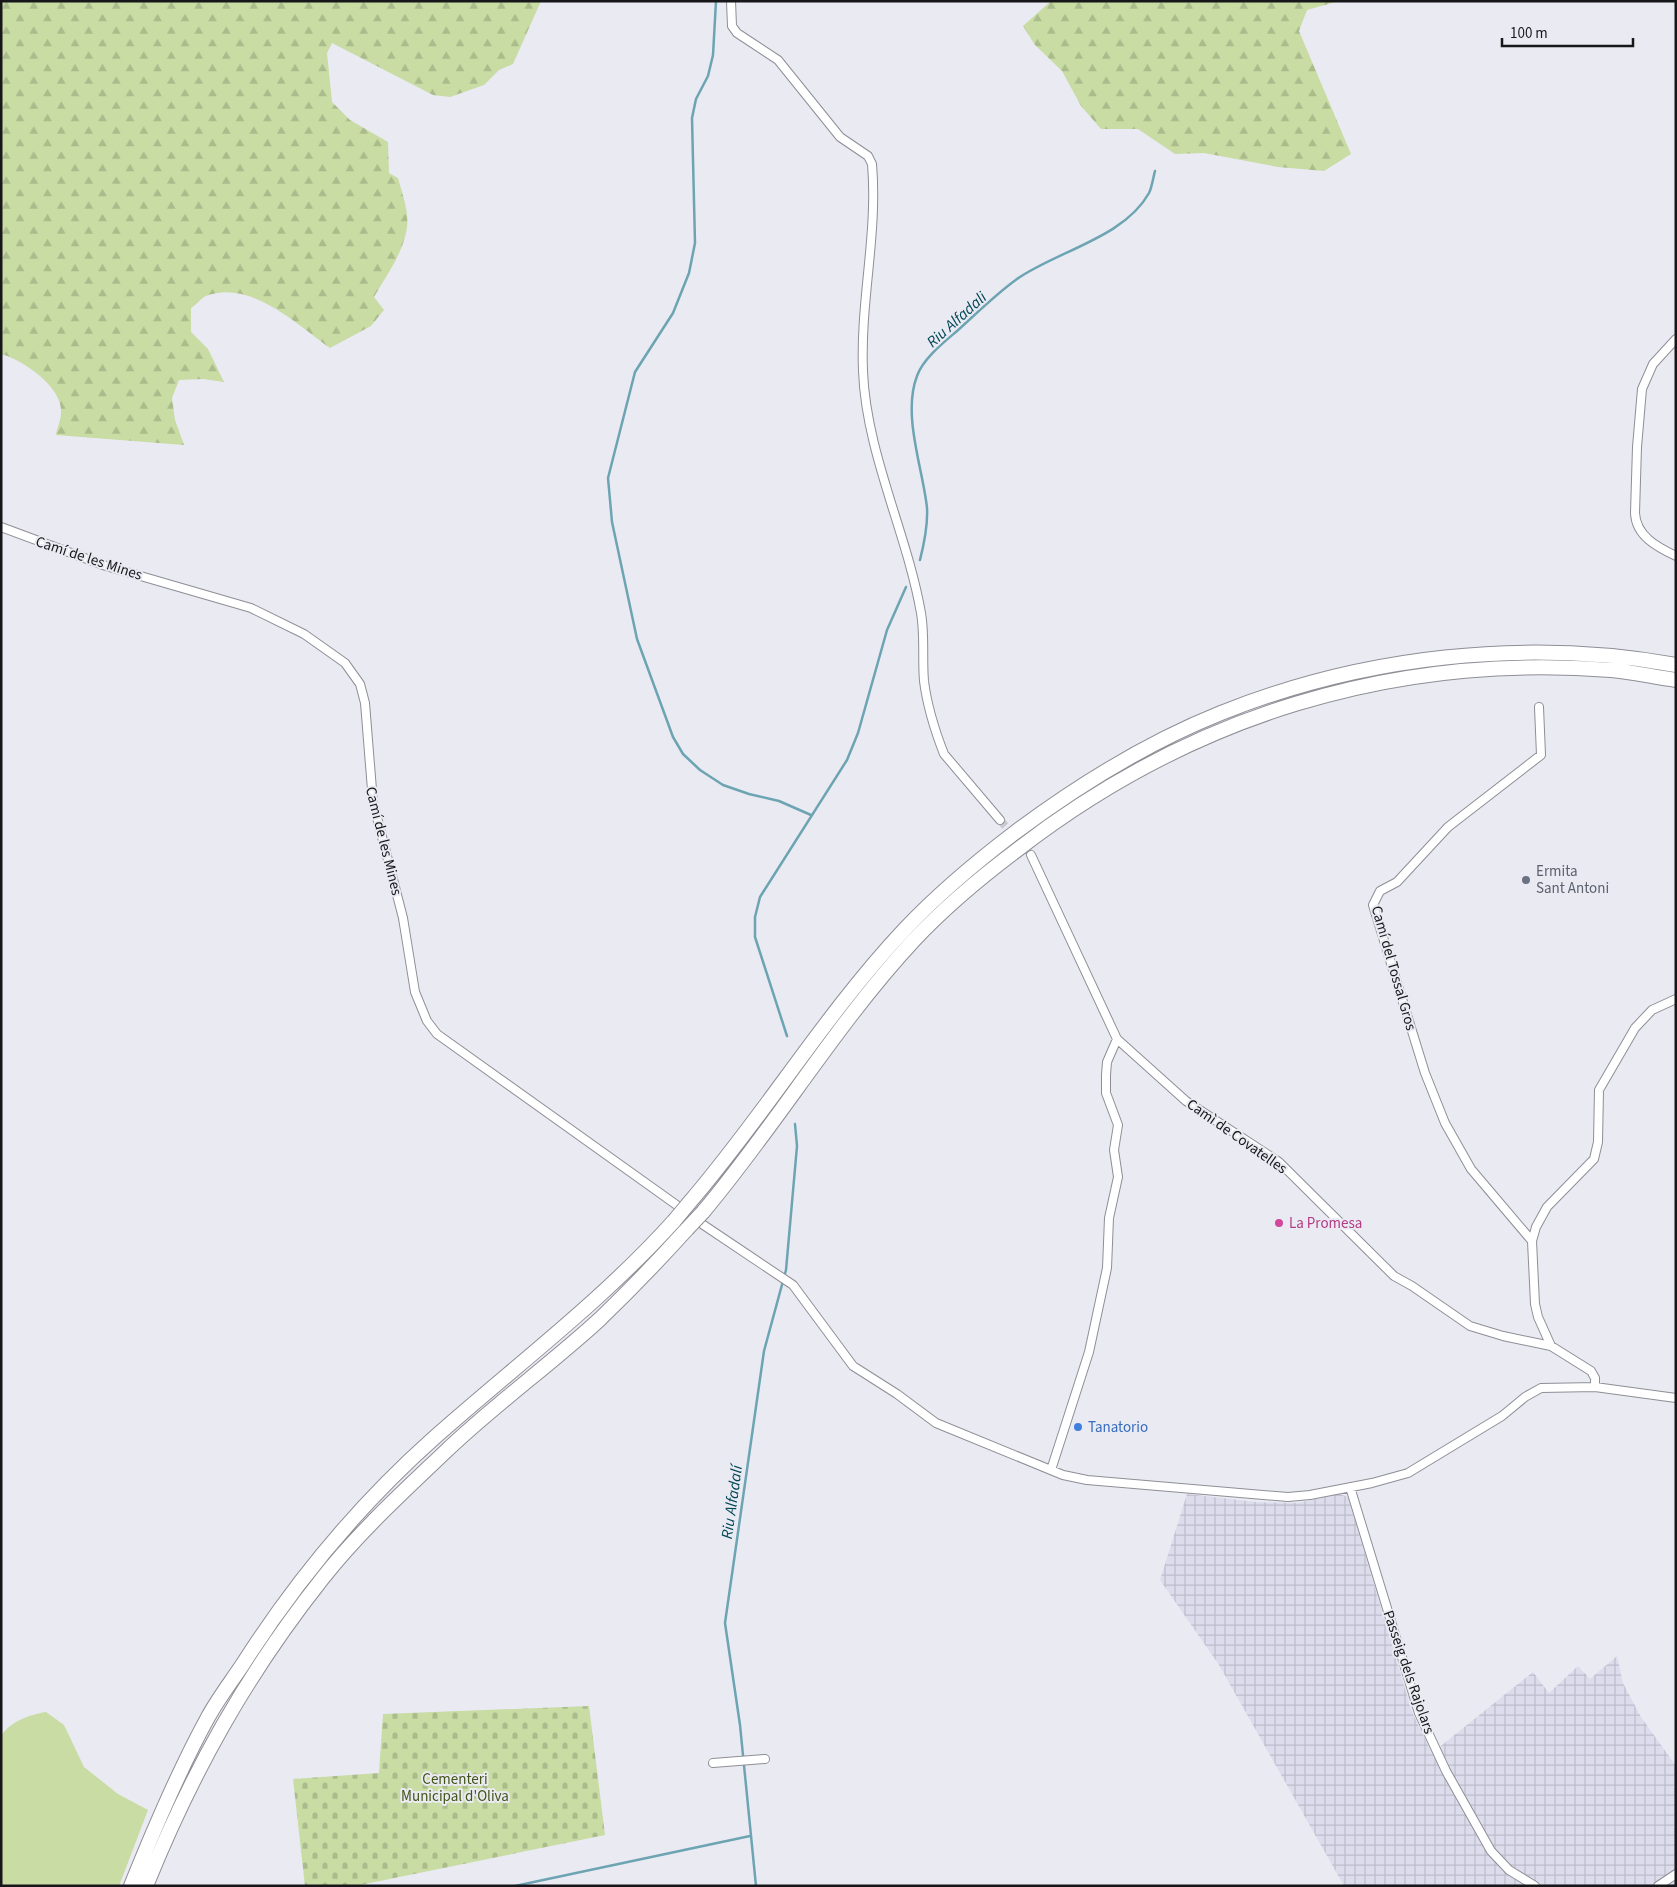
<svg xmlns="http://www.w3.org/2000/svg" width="1677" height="1887" font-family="'Source Sans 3',sans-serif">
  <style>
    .industrial { fill: url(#industrial-grid) }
    .green { fill: #c8dca3 }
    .forest { fill: url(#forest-firs) }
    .cemetery { fill: url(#cemetery-stones) }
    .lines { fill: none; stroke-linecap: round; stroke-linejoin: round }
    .stream { stroke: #6da4b2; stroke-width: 2.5 }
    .minor-tunnel { stroke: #cacad2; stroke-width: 8; stroke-dasharray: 8 4; stroke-linecap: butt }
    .minor-casing { stroke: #8e8e96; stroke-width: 10 }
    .motorway-casing { stroke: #8e8e96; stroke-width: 16 }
    .minor { stroke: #fff; stroke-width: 8 }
    .motorway { stroke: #fff; stroke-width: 14 }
    .motorway-bridge-casing { stroke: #8e8e96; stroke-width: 16; stroke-linecap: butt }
    .motorway-bridge { stroke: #fff; stroke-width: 14 }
    .worship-dot { fill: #6b7280; stroke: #eaeaf3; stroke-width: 2 }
    .hotel-dot { fill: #d1479c; stroke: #eaeaf3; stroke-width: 2 }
    .shop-dot { fill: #3f7fe0; stroke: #eaeaf3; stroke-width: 2 }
    .labels { text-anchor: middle; stroke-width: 4; stroke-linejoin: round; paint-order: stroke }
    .street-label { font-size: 15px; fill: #17171a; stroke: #eaeaf3 }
    .worship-label { font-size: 15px; fill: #5b616d; stroke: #eaeaf3; text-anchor: start }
    .hotel-label { font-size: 15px; fill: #b23c85; stroke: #eaeaf3; text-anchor: start }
    .shop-label { font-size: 15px; fill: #366cbe; stroke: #eaeaf3; text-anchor: start }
    .park-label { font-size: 15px; fill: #435517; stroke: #eaeaf3 }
    .water-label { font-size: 16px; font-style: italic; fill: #004855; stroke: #eaeaf3 }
  </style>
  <defs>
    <pattern id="industrial-grid" width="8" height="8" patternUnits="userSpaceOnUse" patternTransform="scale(1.25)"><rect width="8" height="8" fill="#dddced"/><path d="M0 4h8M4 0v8" fill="none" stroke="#bdbccb"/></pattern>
    <pattern id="forest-firs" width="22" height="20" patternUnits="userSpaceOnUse" patternTransform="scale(1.25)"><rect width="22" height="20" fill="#c8dca3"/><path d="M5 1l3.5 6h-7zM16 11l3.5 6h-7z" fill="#abbc8c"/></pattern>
    <pattern id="cemetery-stones" width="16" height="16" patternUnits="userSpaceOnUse" patternTransform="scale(1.25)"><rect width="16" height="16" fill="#c8dca3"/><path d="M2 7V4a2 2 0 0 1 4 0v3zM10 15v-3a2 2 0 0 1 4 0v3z" fill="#abbc8c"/></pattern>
  </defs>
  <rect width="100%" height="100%" fill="#eaeaf3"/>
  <path class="industrial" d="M 1187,1494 L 1256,1502 L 1297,1503 L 1340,1494 L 1348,1497 L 1412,1712 L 1432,1753 L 1533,1672 L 1549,1693 L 1578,1666 L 1590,1679 L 1617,1656 L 1623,1683 L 1641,1717 L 1676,1766 L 1676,1886 L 1344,1886 L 1219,1665 L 1160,1580 Z"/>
  <path class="green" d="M 46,1712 L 64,1725 L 84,1767 L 118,1794 L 148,1810 L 119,1886 L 1,1886 L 1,1736 C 11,1721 29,1715 46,1712 Z"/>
  <path class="forest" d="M 1,1 L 541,1 L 513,64 L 499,70 L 484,85 L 450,97 L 433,95 L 332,43 L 327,53 L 332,102 L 350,120 L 388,142 L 389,173 L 398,178 C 402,193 409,211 407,227 C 404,252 386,276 374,297 L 384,310 L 371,326 L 330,348 C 297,325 251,279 206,296 C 201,298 196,305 191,308 L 191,332 L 208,349 L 224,382 L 203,379 L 179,380 L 172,398 L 175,420 L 184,445 L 56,435 C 57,428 61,420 61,413 C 63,387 23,360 1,354 Z
    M 1051,1 L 1339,1 L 1307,10 L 1299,31 L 1351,154 L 1324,171 L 1278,167 L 1204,153 L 1175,154 L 1138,129 L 1101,129 L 1081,106 L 1062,71 L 1035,45 L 1023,26 Z"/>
  <path class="cemetery" d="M 589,1706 L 605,1835 L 355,1886 L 305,1886 L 293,1779 L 379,1773 L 383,1714 Z"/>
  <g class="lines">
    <path class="stream" d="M 716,1 L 713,55 L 708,76 L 696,99 L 692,118 L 695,243 L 689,273 L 673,313 L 635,372 L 608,478 L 612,522 L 637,639 L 673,737 L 683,754 L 700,770 L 723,785 L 749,794 L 779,801 L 811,815
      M 920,560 C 924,544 928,525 927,508 C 923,469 902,415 917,376 C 923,359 943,343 957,331 C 976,314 996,294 1017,279 C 1057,251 1124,238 1149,193 C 1152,187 1153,178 1155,171
      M 787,1036 L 755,937 L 755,917 L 760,897 L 847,760 L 858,733 L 887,630 L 906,587
      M 515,1886 L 750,1836
      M 756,1886 L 740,1725 L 725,1623 L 764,1351 L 786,1270 L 797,1146 L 795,1124"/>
    <path class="minor-tunnel" d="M 1000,820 L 1031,855"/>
    <g class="minor-casing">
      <path id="minor" d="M 731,1 L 732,26 L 737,33 L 778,60 L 840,137 L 868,156 L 872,164 C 878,234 860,301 863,371 C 866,453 907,533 921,613 C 925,636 922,658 924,681 C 927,705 935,731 944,754 L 1000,820
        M 1676,339 L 1653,364 L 1642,389 L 1637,447 L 1635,513 C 1636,536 1657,547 1676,556
        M 1,527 L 106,566 L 251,608 L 304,634 L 345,663 L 360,684 L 365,703 L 373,802 L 403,918 L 415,992 L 427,1021 L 437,1034 L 678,1206
        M 1031,855 L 1117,1039 L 1186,1101 L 1279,1162 L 1394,1276 L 1412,1286 L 1470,1326 L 1503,1336 L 1551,1346 L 1591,1371 L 1595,1378 L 1595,1387
        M 702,1224 L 793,1285 L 853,1366 L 897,1394 L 936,1423 L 1063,1475 L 1087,1480 L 1288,1497 L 1310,1495 L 1372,1483 L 1408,1473 L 1502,1416 L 1525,1397 L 1541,1388 L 1595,1387 L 1676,1398
        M 1532,1241 L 1471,1169 L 1445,1123 L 1425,1073 L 1373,905 L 1380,891 L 1397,882 L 1448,827 L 1541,755 L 1539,707
        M 1551,1346 L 1538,1317 L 1535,1304 L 1532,1241 L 1536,1227 L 1547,1207 L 1594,1159 L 1598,1142 L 1599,1090 L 1635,1028 L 1652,1010 L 1676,999
        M 1051,1470 L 1089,1352 L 1107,1268 L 1109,1218 L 1118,1177 L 1114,1150 L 1118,1125 L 1106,1093 L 1106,1075 L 1107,1062 L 1117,1039
        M 1350,1487 L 1419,1713 L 1446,1771 L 1491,1851 L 1509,1870 L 1535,1886
        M 713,1763 L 765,1759
        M 1658,1886 L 1676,1874"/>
    </g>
    <g class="motorway-casing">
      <path id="motorway" d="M 689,1203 C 765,1115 825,1014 905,929 C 938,894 975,863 1013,834 C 1077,786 1146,743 1221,713 C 1363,656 1525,638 1676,665
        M 703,1212 C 777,1124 836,1024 914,940 C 946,906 981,877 1017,850 C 1190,716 1393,653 1611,670 C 1633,672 1654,677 1676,680
        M 131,1886 C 154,1829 178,1772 207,1719 C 217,1700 231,1682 243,1664 C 296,1581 361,1503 434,1438 C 515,1366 601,1302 674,1221
        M 146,1886 C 192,1772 246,1675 322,1579 C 358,1533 403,1492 445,1452 C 494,1405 550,1365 600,1319 C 630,1290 659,1260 687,1229"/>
    </g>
    <use href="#minor" class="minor"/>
    <use href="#motorway" class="motorway"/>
    <g class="motorway-bridge-casing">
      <path id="motorway-bridge" d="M 674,1221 L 689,1203
        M 687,1229 L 703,1212"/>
    </g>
    <use href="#motorway-bridge" class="motorway-bridge"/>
  </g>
  <circle class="worship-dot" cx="1526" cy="880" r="5"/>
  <circle class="hotel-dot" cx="1279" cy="1223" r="5"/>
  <circle class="shop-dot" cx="1078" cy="1427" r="5"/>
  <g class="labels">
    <g class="street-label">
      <text transform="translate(89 558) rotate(18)" y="5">Camí de les Mines</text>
      <text transform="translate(384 841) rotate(76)" y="5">Camí de les Mines</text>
      <text transform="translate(1394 968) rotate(74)" y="5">Camí del Tossal Gros</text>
      <text transform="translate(1237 1136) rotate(35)" y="5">Camì de Covatelles</text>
      <text transform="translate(1409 1672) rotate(71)" y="5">Passeig dels Rajolars</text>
    </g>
    <g class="worship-label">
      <text x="1536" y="876">Ermita<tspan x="1536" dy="17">Sant Antoni</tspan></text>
    </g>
    <g class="hotel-label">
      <text x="1289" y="1228">La Promesa</text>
    </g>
    <g class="shop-label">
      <text x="1088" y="1432">Tanatorio</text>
    </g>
    <g class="park-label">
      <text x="455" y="1784">Cementeri<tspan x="455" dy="17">Municipal d'Oliva</tspan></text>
    </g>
    <g class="water-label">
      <text transform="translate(956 319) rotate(-42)" y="6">Riu Alfadali</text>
      <text transform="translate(731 1502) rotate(-82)" y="6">Riu Alfadalí</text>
    </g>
  </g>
  <rect width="1677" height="1887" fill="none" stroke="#17171a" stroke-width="5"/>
  <path d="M1502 38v8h131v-8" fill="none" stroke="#17171a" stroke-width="2.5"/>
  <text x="1510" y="38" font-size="15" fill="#17171a" stroke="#eaeaf3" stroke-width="4" paint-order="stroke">100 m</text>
</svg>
